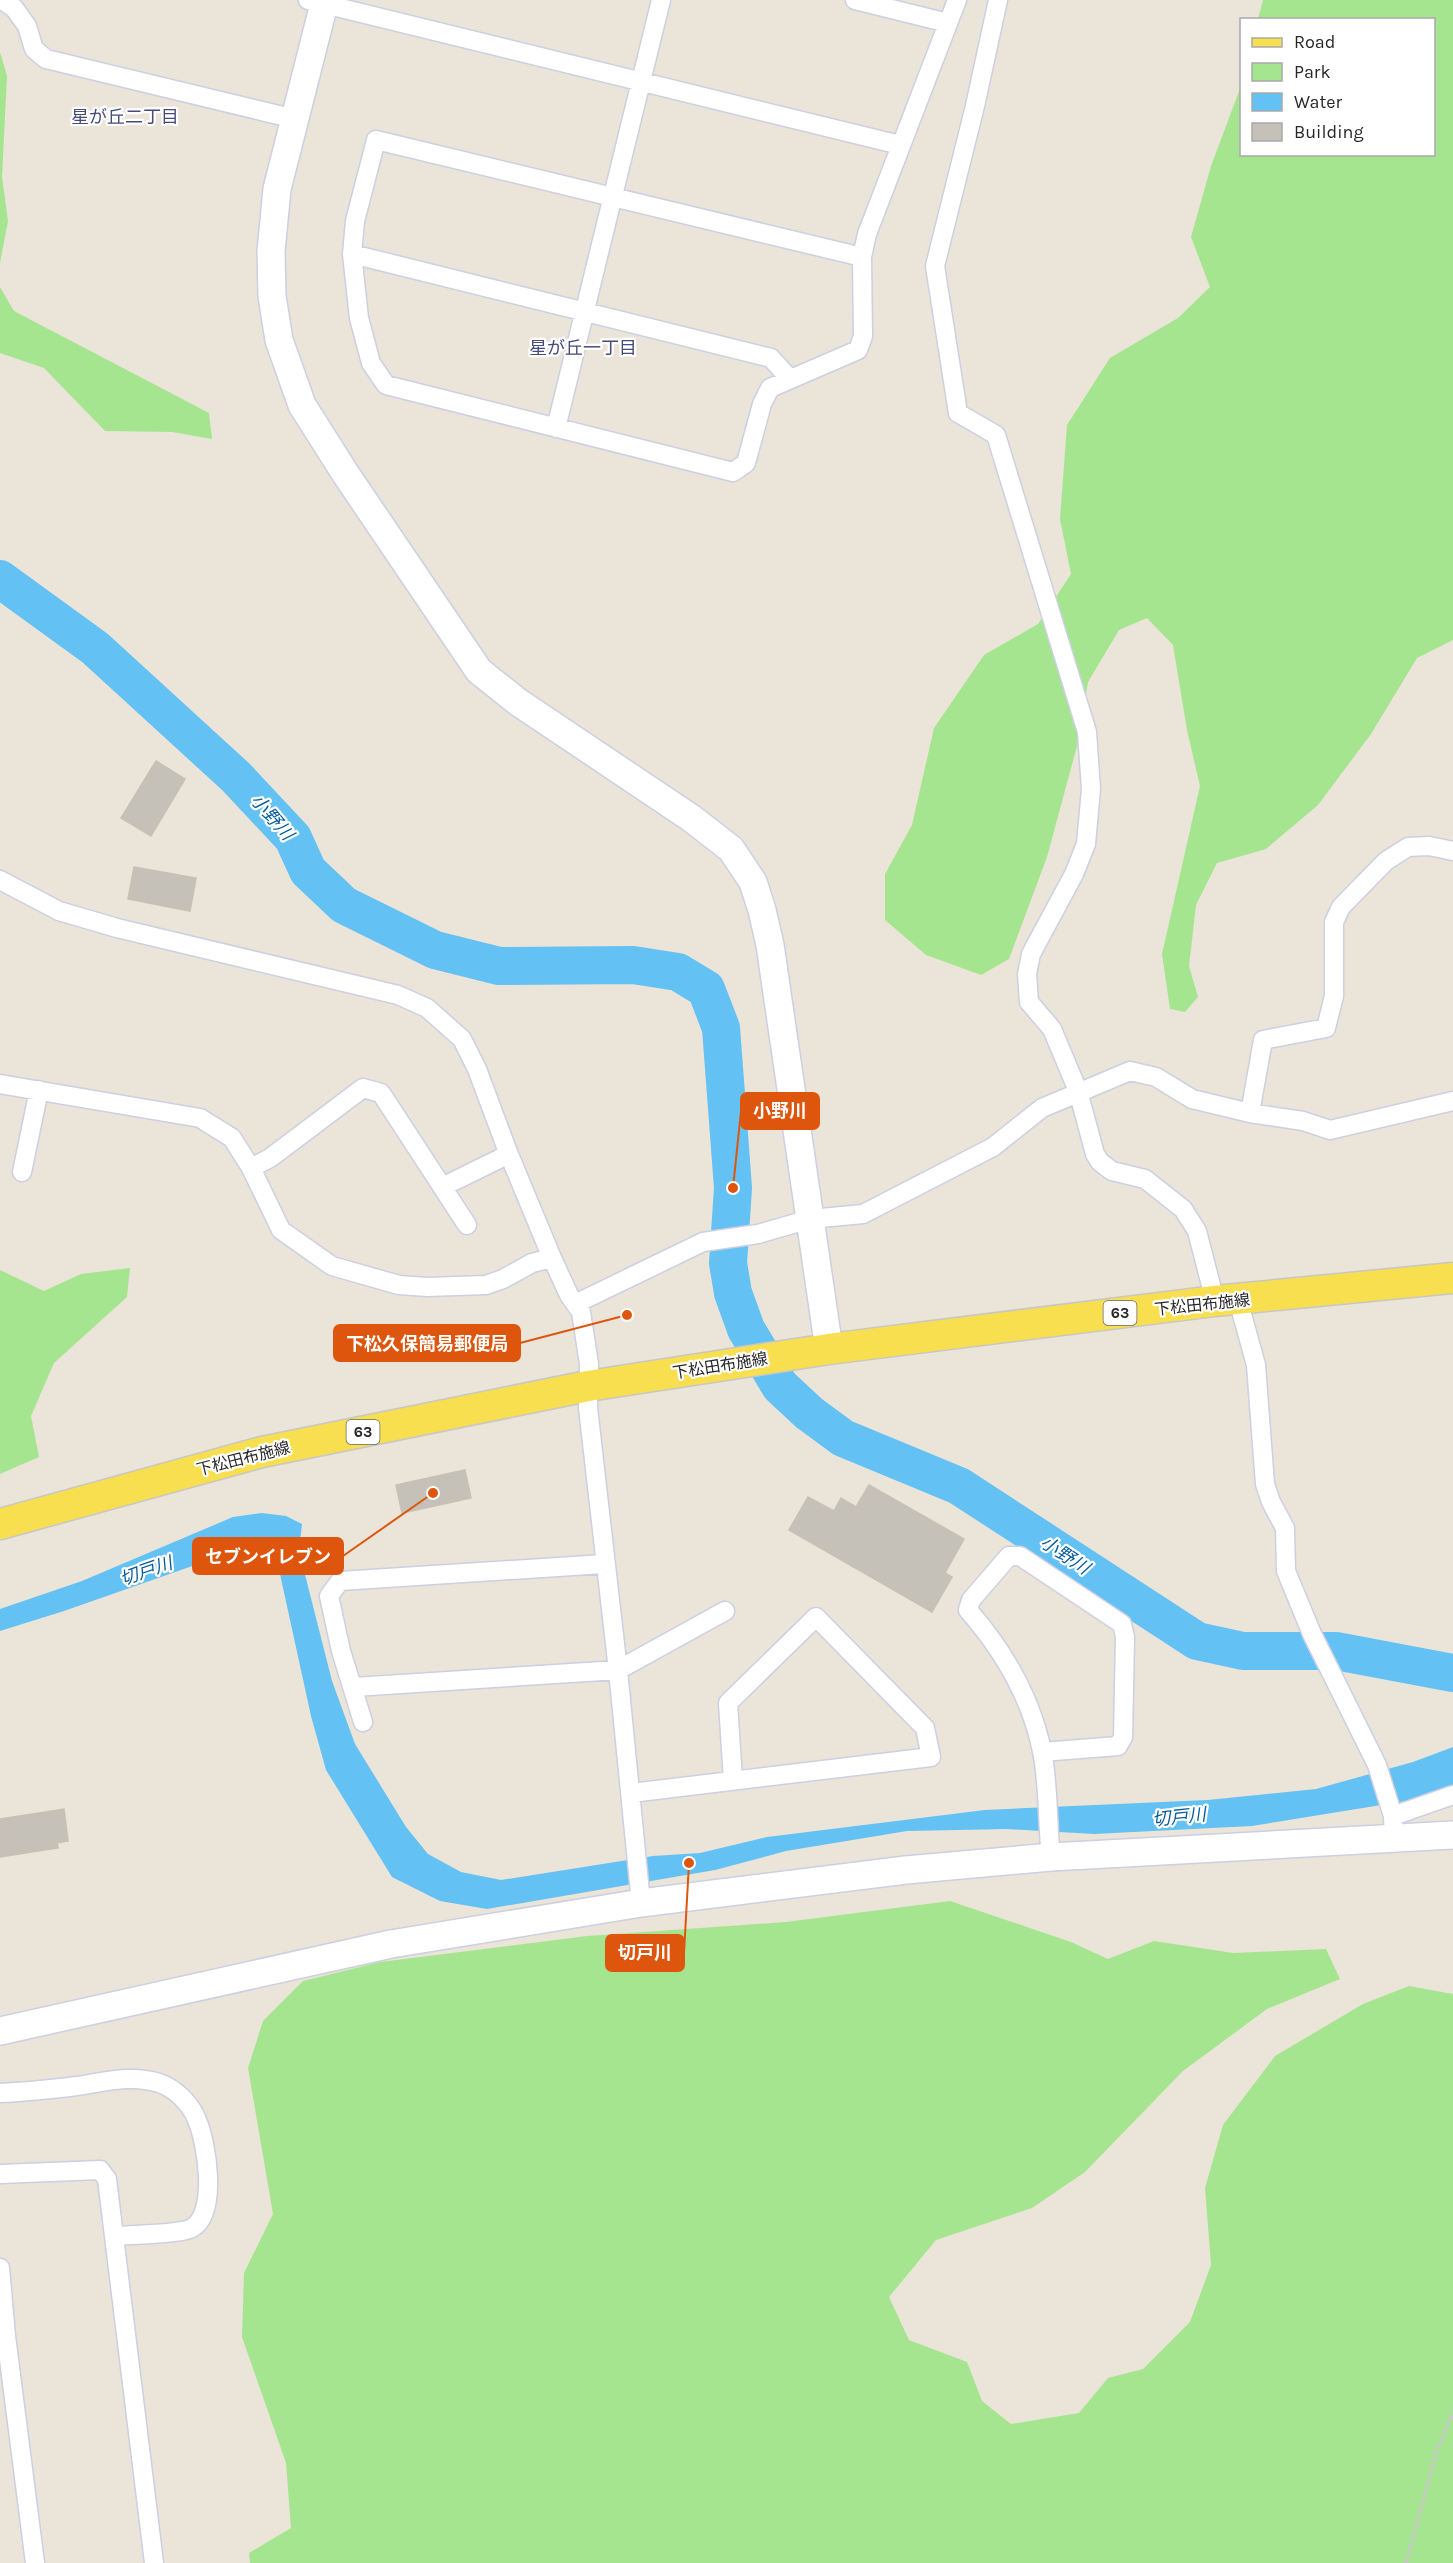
<svg xmlns="http://www.w3.org/2000/svg" width="1453" height="2563" font-family="Karla,'Noto Sans JP',sans-serif">
  <style>
    .green { fill: #a6e590 }
    .water { fill: #63c1f4 }
    .lines { fill: none; stroke-linecap: round; stroke-linejoin: round }
    .river { stroke: #63c1f4; stroke-width: 38 }
    .building { fill: #c6c1b8; stroke: #c6c1b2; stroke-width: 1.5 }
    .street-casing { stroke: #cdcfe2; stroke-width: 21 }
    .secondary-casing { stroke: #cdcfe2; stroke-width: 30 }
    .primary-casing { stroke: #c7c7c7; stroke-width: 33 }
    .path { stroke: #c7c7c7; stroke-width: 4; stroke-dasharray: 4.5 3; stroke-linecap: butt }
    .street { stroke: #fff; stroke-width: 18 }
    .secondary { stroke: #fff; stroke-width: 27 }
    .primary { stroke: #f7df50; stroke-width: 30 }
    .labels { text-anchor: middle; stroke-width: 4.5; stroke-linejoin: round; paint-order: stroke }
    .shield { fill: #fff; stroke: #686868; stroke-width: 1.5 }
    .shield-label { font-size: 15px; font-weight: bold; fill: #272727 }
    .street-label { font-size: 16px; fill: #272727; stroke: #fff }
    .neighbourhood-label { font-size: 18px; fill: #464b7a; stroke: #fff }
    .water-label { font-size: 18px; font-style: italic; fill: #065c9c; stroke: #fff }
    .leader { fill: none; stroke: #de560d; stroke-width: 2 }
    .callout-dot { fill: #de560d; stroke: #fff; stroke-width: 2 }
    .callout { fill: #de560d; stroke: #de560d; stroke-width: 2 }
    .callout-label { font-size: 18px; text-anchor: middle; font-weight: bold; fill: #fff }
  </style>
  <rect width="100%" height="100%" fill="#ebe4d8"/>
  <path class="green" d="M 1263,0 L 1453,0 L 1453,640 L 1417,658 L 1371,734 L 1318,805 L 1266,849 L 1217,863 L 1196,905 L 1189,966 L 1198,997 L 1185,1012 L 1170,1009 L 1162,954 L 1200,786 L 1187,730 L 1173,645 L 1147,618 L 1119,630 L 1088,682 L 1077,746 L 1047,857 L 1009,959 L 981,975 L 926,955 L 885,920 L 885,874 L 912,825 L 934,728 L 984,655 L 1038,624 L 1071,574 L 1060,519 L 1067,425 L 1110,358 L 1178,318 L 1210,287 L 1191,237 L 1211,166 L 1241,86 L 1242,154 L 1434,154 L 1434,20 L 1258,19 Z
    M 0,52 L 7,76 L 2,177 L 8,221 L 0,263 Z
    M 0,287 L 14,311 L 209,413 L 212,439 L 172,432 L 105,431 L 44,368 L 0,353 Z
    M 130,1268 L 127,1297 L 54,1363 L 31,1416 L 39,1457 L 0,1474 L 0,1270 L 44,1291 L 81,1274 Z
    M 950,1901 L 1071,1942 L 1108,1959 L 1154,1941 L 1233,1953 L 1326,1949 L 1340,1979 L 1267,2009 L 1183,2071 L 1085,2172 L 1032,2208 L 936,2240 L 889,2297 L 909,2340 L 967,2362 L 982,2401 L 1011,2424 L 1079,2413 L 1108,2378 L 1143,2369 L 1190,2322 L 1211,2265 L 1205,2188 L 1223,2125 L 1275,2056 L 1363,2004 L 1409,1986 L 1453,1994 L 1453,2563 L 250,2563 L 249,2553 L 291,2528 L 286,2463 L 242,2337 L 244,2273 L 273,2214 L 248,2068 L 263,2021 L 303,1981 L 380,1962 L 587,1936 L 786,1922 Z"/>
  <path class="water" d="M 262,1513 L 286,1516 L 302,1524 L 299,1551 L 332,1681 L 355,1744 L 406,1827 L 428,1854 L 461,1872 L 501,1880 L 653,1856 L 700,1853 L 767,1837 L 985,1810 L 1208,1800 L 1316,1789 L 1413,1762 L 1453,1747 L 1453,1785 L 1406,1801 L 1252,1826 L 1094,1834 L 1007,1829 L 907,1831 L 786,1851 L 715,1870 L 487,1909 L 440,1901 L 392,1877 L 326,1770 L 311,1716 L 280,1574 C 266,1550 262,1550 235,1551 L 64,1611 L 0,1631 L 0,1609 L 82,1581 L 233,1517 Z"/>
  <g class="lines">
    <path class="river" d="M 0,579 L 95,648 L 236,777 L 293,838 L 308,871 L 344,905 L 435,950 L 499,966 L 633,965 L 678,972 L 706,989 L 721,1028 L 733,1188 L 728,1263 L 733,1293 L 746,1329 L 780,1386 L 809,1413 L 843,1438 L 959,1486 L 1197,1641 L 1243,1651 L 1336,1651 L 1453,1673"/>
  </g>
  <path class="building" d="M 156,761 L 185,779 L 151,836 L 121,818 Z
    M 134,867 L 196,878 L 190,911 L 128,899 Z
    M 465,1470 L 471,1498 L 402,1513 L 396,1485 Z
    M 869,1485 L 964,1539 L 945,1573 L 952,1577 L 932,1612 L 789,1530 L 808,1497 L 834,1511 L 841,1498 L 856,1507 Z
    M 64,1809 L 68,1841 L 57,1843 L 58,1848 L 0,1857 L 0,1819 Z"/>
  <g class="lines">
    <g class="street-casing">
      <path id="street" d="M 2,0 L 14,8 L 27,26 L 34,49 L 46,59 L 295,119
        M 308,0 L 900,145
        M 855,0 L 948,23
        M 998,0 L 975,106 L 935,266 L 958,413 L 996,435 L 1087,732 L 1091,789 L 1086,844 L 1074,874 L 1031,954 L 1027,974 L 1029,1002 L 1052,1029 L 1078,1091 L 1095,1154 L 1100,1162 L 1112,1171 L 1145,1179 L 1183,1209 L 1197,1231 L 1215,1301
        M 352,254 L 771,358 L 789,378
        M 862,257 L 376,140 L 355,221 L 352,254 L 359,318 L 371,363 L 386,385 L 733,472 L 746,463 L 762,404 L 770,388 L 858,350 L 863,336 L 862,257 L 867,234 L 957,0
        M 556,428 L 661,0
        M 0,880 L 59,911 L 117,928 L 398,995 L 427,1008 L 462,1039 L 477,1069 L 508,1152 L 552,1258 L 569,1295 L 581,1312 L 589,1364 L 588,1408 L 618,1670 L 641,1903
        M 0,1084 L 200,1118 L 232,1138 L 251,1168 L 281,1230 L 332,1266 L 399,1285 L 427,1287 L 486,1285 L 503,1279 L 532,1263 L 552,1258
        M 1250,1113 L 1263,1040 L 1326,1028 L 1334,996 L 1334,922 L 1341,907 L 1386,861 L 1408,847 L 1429,846 L 1453,851
        M 251,1168 L 270,1158 L 363,1088 L 381,1093 L 467,1225
        M 22,1172 L 39,1090
        M 442,1187 L 499,1159 L 508,1152
        M 1238,1300 L 1256,1365 L 1265,1484 L 1271,1502 L 1285,1528 L 1286,1571 L 1312,1634 L 1377,1765 L 1393,1816 L 1394,1839
        M 577,1303 L 703,1242 L 758,1234 L 810,1219 L 863,1214 L 993,1147 L 1042,1108 L 1130,1071 L 1156,1077 L 1192,1099 L 1250,1113 L 1303,1121 L 1330,1130 L 1453,1101
        M 354,1687 L 618,1670 L 725,1611
        M 363,1722 L 341,1651 L 329,1596 L 340,1581 L 604,1564
        M 1042,1752 L 1118,1746 L 1123,1737 L 1125,1637 L 1122,1624 L 1020,1556 L 1009,1556 L 971,1600 L 968,1610 C 1003,1650 1031,1698 1042,1751 C 1049,1786 1047,1822 1051,1857
        M 631,1793 L 931,1757 L 925,1728 L 816,1617 L 728,1703 L 733,1780
        M 1393,1816 L 1453,1795
        M 0,2093 C 26,2092 52,2089 77,2086 C 104,2082 133,2074 159,2083 C 175,2088 191,2104 197,2120 C 207,2143 218,2213 192,2228 C 182,2234 129,2235 114,2236
        M 0,2174 L 100,2170 L 107,2179 L 154,2563
        M 0,2268 L 6,2336 L 35,2563"/>
    </g>
    <g class="secondary-casing">
      <path id="secondary" d="M 325,0 L 277,189 L 271,251 L 272,296 L 279,340 L 302,405 L 345,473 L 479,671 L 518,702 L 691,818 L 731,849 L 753,882 L 762,910 L 770,945 L 829,1349
        M 0,2031 L 391,1944 L 641,1903 L 906,1870 L 1051,1857 L 1453,1835"/>
    </g>
    <g class="primary-casing">
      <path id="primary" d="M 0,1524 L 262,1452 L 588,1386 L 829,1349 L 1215,1301 L 1453,1278"/>
    </g>
    <path class="path" d="M 1406,2563 L 1436,2454 L 1453,2411"/>
    <use href="#street" class="street"/>
    <use href="#secondary" class="secondary"/>
    <use href="#primary" class="primary"/>
  </g>
  <g class="labels">
    <g class="shield">
      <rect x="1103.5" y="1301" width="33" height="24" rx="4.5"/>
      <rect x="346.5" y="1420" width="33" height="24" rx="4.5"/>
    </g>
    <g class="shield-label">
      <text x="1120" y="1318">63</text>
      <text x="363" y="1437">63</text>
    </g>
    <g class="street-label">
      <text transform="translate(1202 1304) rotate(-6)" y="6">下松田布施線</text>
      <text transform="translate(720 1365) rotate(-9)" y="6">下松田布施線</text>
      <text transform="translate(243 1458) rotate(-14)" y="6">下松田布施線</text>
    </g>
    <g class="neighbourhood-label">
      <text x="125" y="123">星が丘二丁目</text>
      <text x="583" y="354">星が丘一丁目</text>
    </g>
    <g class="water-label">
      <text transform="translate(272 817) rotate(49)" y="6">小野川</text>
      <text transform="translate(1065 1555) rotate(33)" y="6">小野川</text>
      <text transform="translate(146 1571) rotate(-19)" y="6">切戸川</text>
      <text transform="translate(1179 1817) rotate(-6)" y="6">切戸川</text>
    </g>
  </g>
  <path class="leader" d="M733 1188L741 1111M627 1315L520 1343M433 1493L343 1556M689 1863L684 1953"/>
  <g class="callout-dot">
    <circle cx="733" cy="1188" r="6"/>
    <circle cx="627" cy="1315" r="6"/>
    <circle cx="433" cy="1493" r="6"/>
    <circle cx="689" cy="1863" r="6"/>
  </g>
  <g class="callout">
    <rect x="741" y="1093" width="78" height="36" rx="6"/>
    <rect x="334" y="1325" width="186" height="36" rx="6"/>
    <rect x="193" y="1538" width="150" height="36" rx="6"/>
    <rect x="606" y="1935" width="78" height="36" rx="6"/>
  </g>
  <g class="callout-label">
    <text x="780" y="1117">小野川</text>
    <text x="427" y="1350">下松久保簡易郵便局</text>
    <text x="268" y="1563">セブンイレブン</text>
    <text x="645" y="1959">切戸川</text>
  </g>
  <rect x="1240" y="18" width="195" height="138" fill="#ffffff" stroke="#a9a9a9" stroke-width="1.5"/>
  <rect x="1252" y="38" width="30" height="9" fill="#f7df50" stroke="#a9a9a9" stroke-width="1.5"/>
  <text x="1294" y="48" font-size="18" fill="#272727">Road</text>
  <rect x="1252" y="63" width="30" height="18" fill="#a6e590" stroke="#a9a9a9" stroke-width="1.5"/>
  <text x="1294" y="78" font-size="18" fill="#272727">Park</text>
  <rect x="1252" y="93" width="30" height="18" fill="#63c1f4" stroke="#a9a9a9" stroke-width="1.5"/>
  <text x="1294" y="108" font-size="18" fill="#272727">Water</text>
  <rect x="1252" y="123" width="30" height="18" fill="#c6c1b8" stroke="#a9a9a9" stroke-width="1.5"/>
  <text x="1294" y="138" font-size="18" fill="#272727">Building</text>
</svg>
